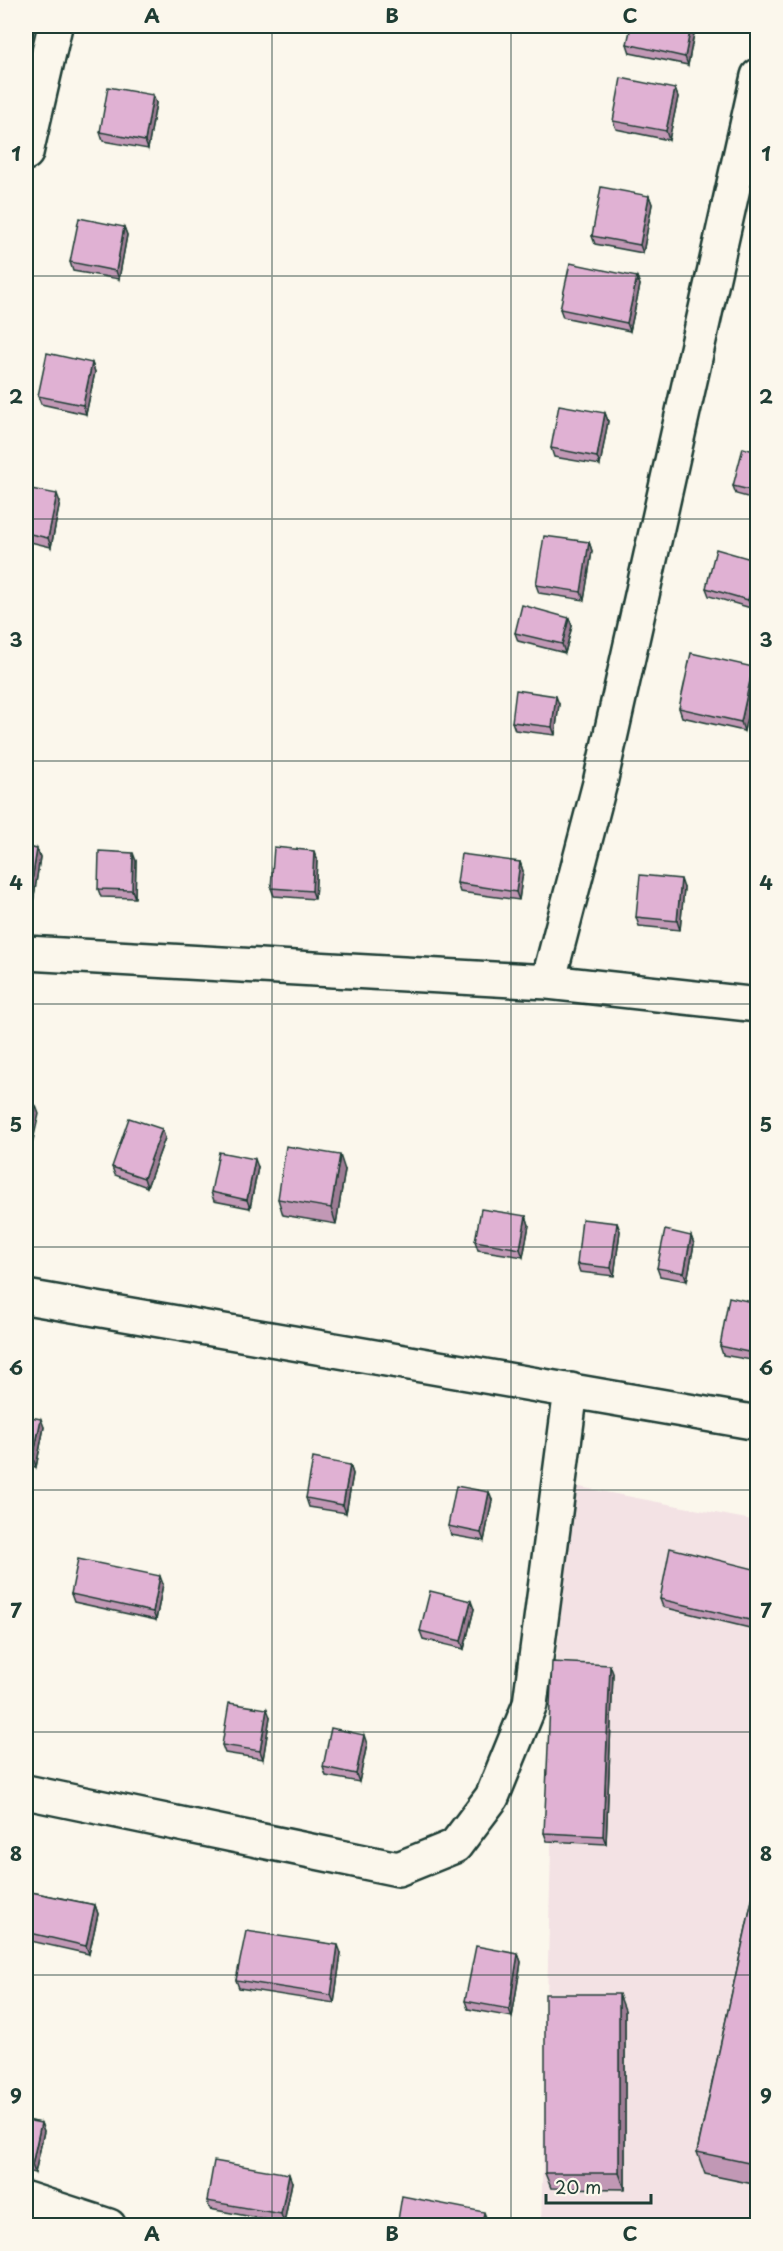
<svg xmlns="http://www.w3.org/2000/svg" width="783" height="2251" font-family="'Playpen Sans',sans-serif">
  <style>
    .built { fill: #f3e2e4 }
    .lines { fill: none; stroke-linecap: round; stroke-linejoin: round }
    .minor-casing { stroke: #1f3d34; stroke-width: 38 }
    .minor { stroke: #fbf7ec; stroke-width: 33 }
    .wall { fill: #c198b5; stroke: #1f3d34; stroke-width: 1.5 }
    .shaded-wall { fill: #9d7c94; stroke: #1f3d34; stroke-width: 1.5 }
    .building { fill: #e0b1d3; stroke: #1f3d34; stroke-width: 1.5 }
    .grid { fill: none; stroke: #1f3d34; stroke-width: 1.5; stroke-opacity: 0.55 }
    .neatline { fill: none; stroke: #1f3d34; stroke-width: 2 }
    .grid-label { font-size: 20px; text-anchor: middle; font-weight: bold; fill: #1f3d34 }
  </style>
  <rect width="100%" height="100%" fill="#fbf7ec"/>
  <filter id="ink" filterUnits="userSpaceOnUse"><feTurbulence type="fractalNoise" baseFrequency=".0167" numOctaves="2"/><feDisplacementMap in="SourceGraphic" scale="12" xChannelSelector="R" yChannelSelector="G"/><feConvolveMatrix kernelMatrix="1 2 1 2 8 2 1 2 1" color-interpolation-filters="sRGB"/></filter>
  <g filter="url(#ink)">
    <path class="built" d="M 574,1486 L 757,1521 L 758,2225 L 541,2226 L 556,1661 Z"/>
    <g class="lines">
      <g class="minor-casing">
        <path id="minor" d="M 26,153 L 55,26
          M 26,953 L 548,982 L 758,1005
          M 548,982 L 600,783 L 758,76
          M 26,1297 L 758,1423
          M 26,1792 L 398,1869 L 455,1846 L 492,1797 L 530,1704 L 571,1390
          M 26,2199 L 109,2226"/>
      </g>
      <use href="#minor" class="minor"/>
    </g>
    <path class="wall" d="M 165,26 L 187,26 L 186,30 Z
      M 695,28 L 688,65 L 630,53 L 627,44 Z
      M 675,89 L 678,97 L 669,140 L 616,129 L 613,121 Z
      M 156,103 L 148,149 L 103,141 L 100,132 Z
      M 649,196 L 652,204 L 643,253 L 595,244 L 592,236 Z
      M 124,227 L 127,235 L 119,279 L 73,271 L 70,262 Z
      M 637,277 L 640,285 L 630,331 L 563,317 L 560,309 Z
      M 92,363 L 95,372 L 86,414 L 41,404 L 38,396 Z
      M 605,413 L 608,421 L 600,465 L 554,457 L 551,448 Z
      M 758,452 L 758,500 L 736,494 L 733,486 Z
      M 26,488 L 60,502 L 51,547 L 26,541 Z
      M 589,542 L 592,551 L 584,600 L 539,593 L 536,585 Z
      M 758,561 L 758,585 L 751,608 L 709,596 L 706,588 Z
      M 572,626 L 565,653 L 518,641 L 515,633 Z
      M 756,675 L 744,731 L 682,717 L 679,708 Z
      M 559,704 L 555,735 L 515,730 L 512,722 Z
      M 26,847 L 37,849 L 40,857 L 33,902 L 26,900 Z
      M 317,859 L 315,899 L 274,896 L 271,888 Z
      M 136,861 L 135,898 L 101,897 L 98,889 Z
      M 520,862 L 523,871 L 519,900 L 460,892 L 457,883 Z
      M 684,888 L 680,930 L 639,926 L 636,917 Z
      M 162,1129 L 165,1138 L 147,1187 L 115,1175 L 112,1167 Z
      M 258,1167 L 250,1208 L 214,1201 L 211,1192 Z
      M 345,1170 L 336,1224 L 283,1215 L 278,1199 Z
      M 526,1216 L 529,1225 L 523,1257 L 478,1250 L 475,1241 Z
      M 617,1223 L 620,1231 L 614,1276 L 580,1272 L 577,1264 Z
      M 691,1236 L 694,1244 L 687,1281 L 660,1276 L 657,1268 Z
      M 757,1303 L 758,1325 L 751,1360 L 723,1355 L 720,1346 Z
      M 26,1416 L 44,1427 L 36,1467 L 26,1465 Z
      M 350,1465 L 353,1474 L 346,1513 L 309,1507 L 306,1498 Z
      M 492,1500 L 484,1541 L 451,1535 L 448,1526 Z
      M 758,1570 L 758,1630 L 663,1607 L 660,1599 Z
      M 163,1584 L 156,1620 L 74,1602 L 71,1594 Z
      M 474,1609 L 464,1649 L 423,1639 L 420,1631 Z
      M 613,1673 L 606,1844 L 547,1841 L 544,1833 Z
      M 270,1717 L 263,1759 L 225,1753 L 222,1745 Z
      M 367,1744 L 359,1782 L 326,1776 L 323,1767 Z
      M 758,1873 L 758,2185 L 705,2174 L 697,2152 Z
      M 26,1891 L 95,1905 L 98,1914 L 89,1954 L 26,1940 Z
      M 341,1953 L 334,2003 L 239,1988 L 236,1980 Z
      M 518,1954 L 521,1962 L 512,2017 L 468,2009 L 465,2001 Z
      M 625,2010 L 625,2189 L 551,2188 L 545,2173 Z
      M 26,2120 L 41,2123 L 44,2131 L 35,2173 L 26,2171 Z
      M 292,2182 L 284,2223 L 210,2209 L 207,2201 Z"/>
    <path class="shaded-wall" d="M 691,26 L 694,26 L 695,28 L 688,65 L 685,57 Z
      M 675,89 L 678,97 L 669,140 L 666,131 Z
      M 153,95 L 156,103 L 148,149 L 145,141 Z
      M 649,196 L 652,204 L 643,253 L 640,245 Z
      M 124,227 L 127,235 L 119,279 L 116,271 Z
      M 637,277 L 640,285 L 630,331 L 627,323 Z
      M 92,363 L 95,372 L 86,414 L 83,405 Z
      M 605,413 L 608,421 L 600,465 L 597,457 Z
      M 57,494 L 60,502 L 51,547 L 48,538 Z
      M 589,542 L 592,551 L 584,600 L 581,592 Z
      M 758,566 L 758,585 L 751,608 L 748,600 Z
      M 569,618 L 572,626 L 565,653 L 562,644 Z
      M 753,667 L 756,675 L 744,731 L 741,722 Z
      M 556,696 L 559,704 L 555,735 L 552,727 Z
      M 37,849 L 40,857 L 33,902 L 30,893 Z
      M 314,851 L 317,859 L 315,899 L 312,891 Z
      M 133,853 L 136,861 L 135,898 L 132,890 Z
      M 520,862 L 523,871 L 519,900 L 516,892 Z
      M 681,879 L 684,888 L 680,930 L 677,921 Z
      M 36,1106 L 39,1114 L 28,1162 L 26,1157 L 26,1150 Z
      M 162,1129 L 165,1138 L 147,1187 L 144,1178 Z
      M 340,1155 L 345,1170 L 336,1224 L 331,1208 Z
      M 255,1159 L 258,1167 L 250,1208 L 247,1200 Z
      M 526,1216 L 529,1225 L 523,1257 L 520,1249 Z
      M 617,1223 L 620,1231 L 614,1276 L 611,1268 Z
      M 691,1236 L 694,1244 L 687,1281 L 684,1273 Z
      M 757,1303 L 758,1325 L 751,1360 L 748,1352 Z
      M 41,1419 L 44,1427 L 36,1467 L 33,1458 Z
      M 350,1465 L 353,1474 L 346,1513 L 343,1505 Z
      M 489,1492 L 492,1500 L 484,1541 L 481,1533 Z
      M 160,1576 L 163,1584 L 156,1620 L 153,1612 Z
      M 471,1601 L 474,1609 L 464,1649 L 461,1641 Z
      M 610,1665 L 613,1673 L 606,1844 L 603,1836 Z
      M 267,1709 L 270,1717 L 263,1759 L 260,1751 Z
      M 364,1735 L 367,1744 L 359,1782 L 356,1774 Z
      M 95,1905 L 98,1914 L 89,1954 L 86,1946 Z
      M 338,1945 L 341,1953 L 334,2003 L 331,1995 Z
      M 518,1954 L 521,1962 L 512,2017 L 509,2009 Z
      M 619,1994 L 625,2010 L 625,2189 L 619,2173 Z
      M 41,2123 L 44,2131 L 35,2173 L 32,2165 Z
      M 289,2174 L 292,2182 L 284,2223 L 281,2214 Z
      M 484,2212 L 487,2220 L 486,2226 L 482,2226 Z"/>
    <path class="building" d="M 631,26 L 691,26 L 685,57 L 627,44 Z
      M 621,78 L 675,89 L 666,131 L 613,121 Z
      M 108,87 L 153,95 L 145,141 L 100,132 Z
      M 601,187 L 649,196 L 640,245 L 592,236 Z
      M 79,218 L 124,227 L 116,271 L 70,262 Z
      M 570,263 L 637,277 L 627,323 L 560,309 Z
      M 47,353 L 92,363 L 83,405 L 38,396 Z
      M 559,405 L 605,413 L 597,457 L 551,448 Z
      M 743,448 L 758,452 L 758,492 L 733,486 Z
      M 26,488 L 57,494 L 48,538 L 26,533 Z
      M 544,536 L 589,542 L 581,592 L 536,585 Z
      M 716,549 L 758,561 L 758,566 L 748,600 L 706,588 Z
      M 522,605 L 569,618 L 562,644 L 515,633 Z
      M 691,653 L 753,667 L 741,722 L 679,708 Z
      M 516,690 L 556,696 L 552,727 L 512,722 Z
      M 26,847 L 37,849 L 30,893 L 26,893 Z
      M 274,847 L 314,851 L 312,891 L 271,888 Z
      M 99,851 L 133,853 L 132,890 L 98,889 Z
      M 461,854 L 520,862 L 516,892 L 457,883 Z
      M 640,875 L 681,879 L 677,921 L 636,917 Z
      M 26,1103 L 36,1106 L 26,1150 Z
      M 129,1118 L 162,1129 L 144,1178 L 112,1167 Z
      M 286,1146 L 340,1155 L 331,1208 L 278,1199 Z
      M 219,1152 L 255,1159 L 247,1200 L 211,1192 Z
      M 481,1209 L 526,1216 L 520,1249 L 475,1241 Z
      M 582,1219 L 617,1223 L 611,1268 L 577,1264 Z
      M 665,1230 L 691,1236 L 684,1273 L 657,1268 Z
      M 729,1297 L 757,1303 L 748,1352 L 720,1346 Z
      M 26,1416 L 41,1419 L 33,1458 L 26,1457 Z
      M 313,1458 L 350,1465 L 343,1505 L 306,1498 Z
      M 456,1486 L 489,1492 L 481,1533 L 448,1526 Z
      M 670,1548 L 758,1570 L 758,1622 L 660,1599 Z
      M 78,1559 L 160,1576 L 153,1612 L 71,1594 Z
      M 430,1591 L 471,1601 L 461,1641 L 420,1631 Z
      M 552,1662 L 610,1665 L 603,1836 L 544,1833 Z
      M 229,1703 L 267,1709 L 260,1751 L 222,1745 Z
      M 331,1728 L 364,1735 L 356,1774 L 323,1767 Z
      M 758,1873 L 758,2165 L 697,2152 Z
      M 26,1891 L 95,1905 L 86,1946 L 26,1932 Z
      M 246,1931 L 338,1945 L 331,1995 L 236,1980 Z
      M 476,1946 L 518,1954 L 509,2009 L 465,2001 Z
      M 545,1994 L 619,1994 L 619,2173 L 545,2173 Z
      M 26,2120 L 41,2123 L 32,2165 L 26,2164 Z
      M 214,2161 L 289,2174 L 281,2214 L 207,2201 Z
      M 402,2196 L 484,2212 L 482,2226 L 397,2226 Z"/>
  </g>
  <path class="grid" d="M 272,26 L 272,2226M 511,26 L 511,2226M 26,276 L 758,276M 26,519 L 758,519M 26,761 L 758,761M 26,1004 L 758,1004M 26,1247 L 758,1247M 26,1490 L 758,1490M 26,1732 L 758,1732M 26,1975 L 758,1975"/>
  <rect width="783" height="2251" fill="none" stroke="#fbf7ec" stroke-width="66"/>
  <path d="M546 2194v9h105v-9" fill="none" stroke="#1f3d34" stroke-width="3"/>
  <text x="555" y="2194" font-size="18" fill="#1f3d34" stroke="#fbf7ec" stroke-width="4.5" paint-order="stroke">20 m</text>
  <rect x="33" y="33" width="717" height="2185" class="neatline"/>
  <g class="grid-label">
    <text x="152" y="23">A</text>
    <text x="392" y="23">B</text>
    <text x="630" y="23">C</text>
    <text x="16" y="161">1</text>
    <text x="766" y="161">1</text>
    <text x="16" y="404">2</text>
    <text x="766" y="404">2</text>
    <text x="16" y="647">3</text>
    <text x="766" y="647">3</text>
    <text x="16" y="890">4</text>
    <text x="766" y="890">4</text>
    <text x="16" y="1132">5</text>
    <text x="766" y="1132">5</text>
    <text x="16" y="1375">6</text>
    <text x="766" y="1375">6</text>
    <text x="16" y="1618">7</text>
    <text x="766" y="1618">7</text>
    <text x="16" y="1861">8</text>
    <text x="766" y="1861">8</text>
    <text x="16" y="2103">9</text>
    <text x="766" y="2103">9</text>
    <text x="152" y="2241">A</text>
    <text x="392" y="2241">B</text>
    <text x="630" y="2241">C</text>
  </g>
</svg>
